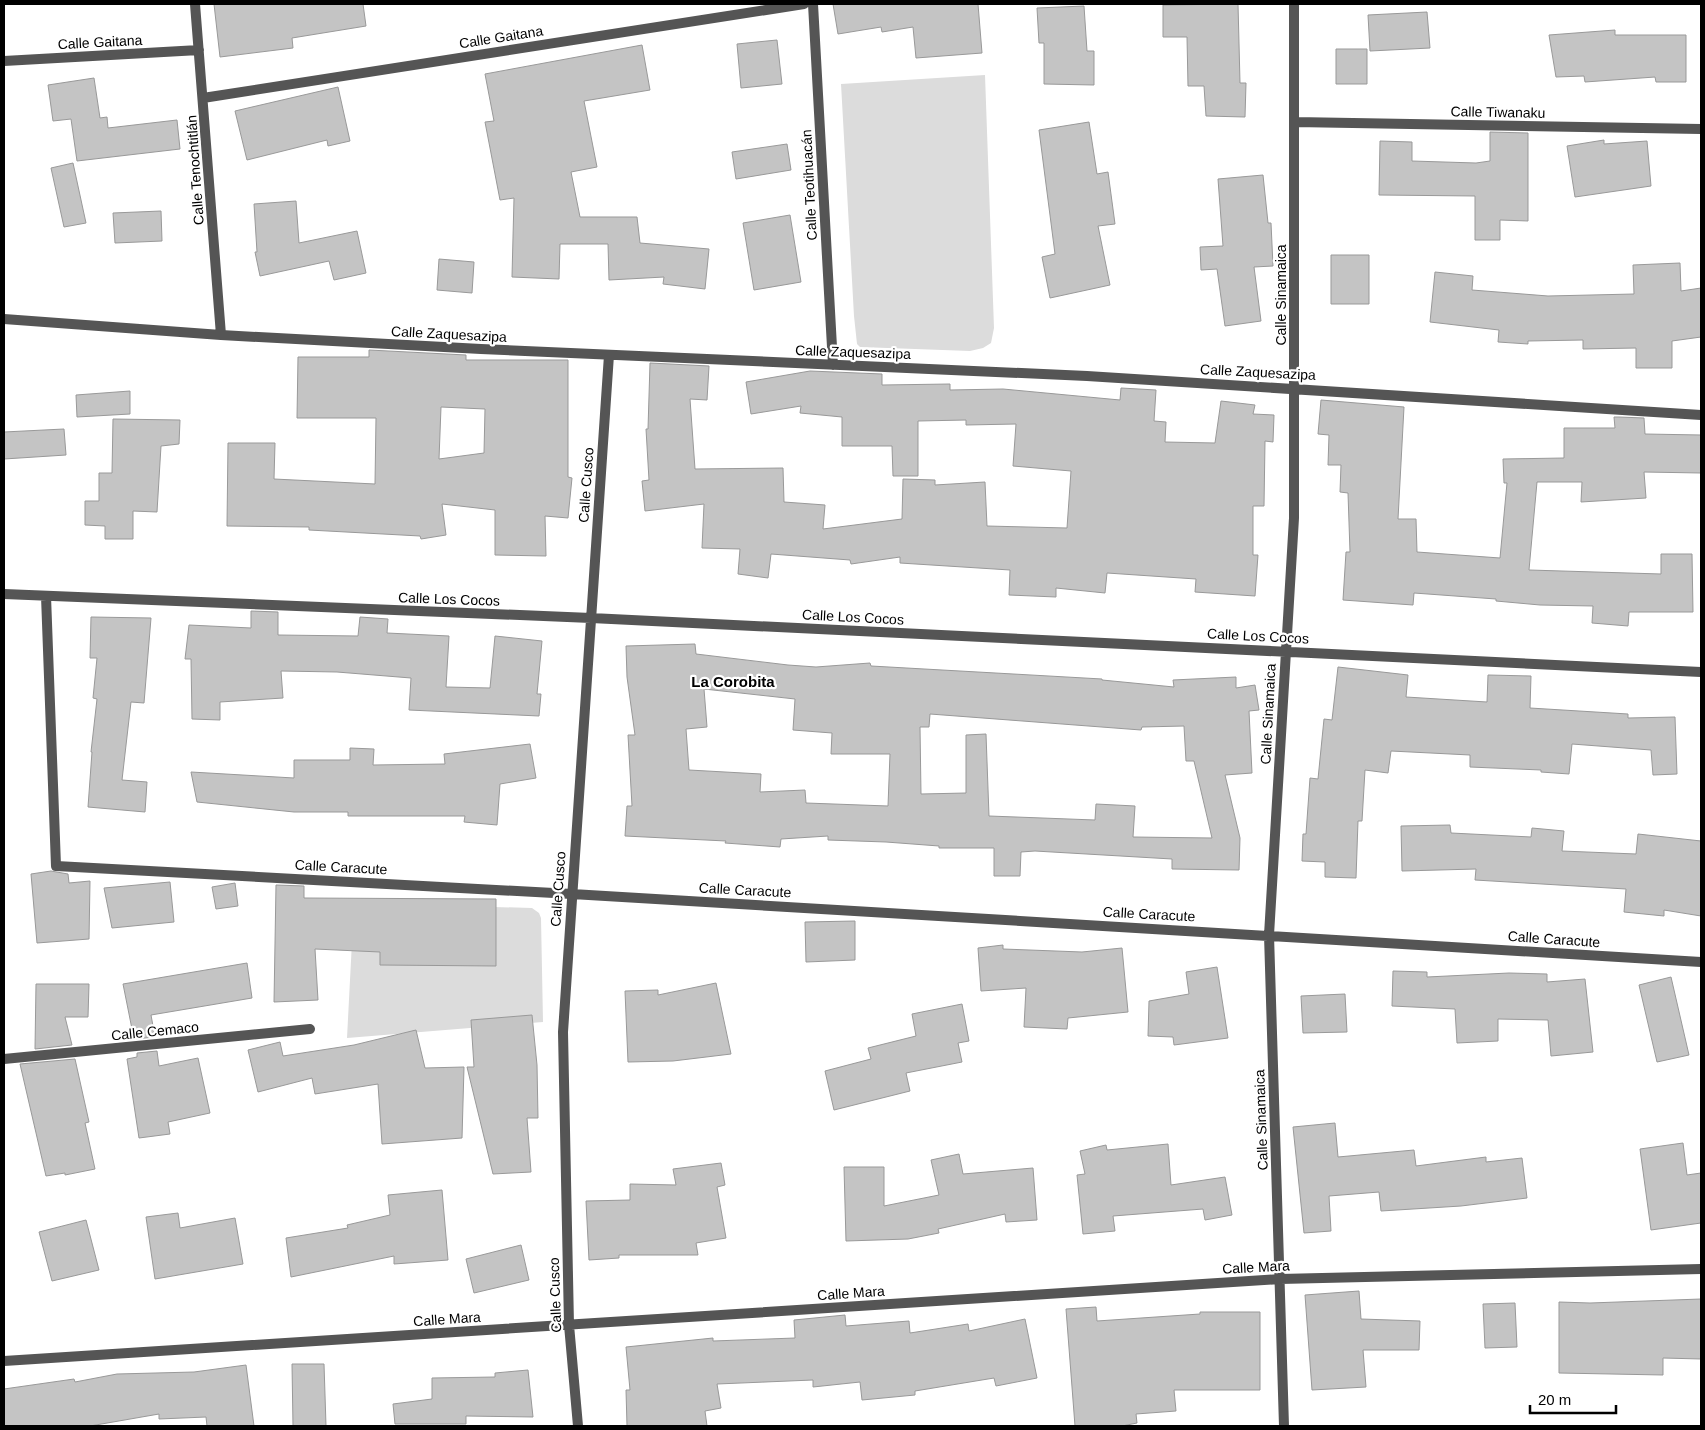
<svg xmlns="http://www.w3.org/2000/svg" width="1705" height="1430" font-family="Helvetica,sans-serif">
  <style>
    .green { fill: #dcdcdc }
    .building { fill: #c4c4c4; stroke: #999; fill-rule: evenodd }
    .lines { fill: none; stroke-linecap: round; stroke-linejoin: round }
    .minor { stroke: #555; stroke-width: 10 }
    .labels { text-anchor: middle; stroke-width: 4.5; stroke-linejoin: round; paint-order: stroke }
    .street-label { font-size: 14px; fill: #000; stroke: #fff }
    .neighbourhood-label { font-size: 15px; font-weight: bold; fill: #000; stroke: #fff }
  </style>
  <rect width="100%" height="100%" fill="#fff"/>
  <path class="green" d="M 985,75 L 994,328 L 991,343 L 983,348 L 970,351 L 860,347 L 857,344 L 854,316 L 841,84 Z
    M 354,903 L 532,908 L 539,913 L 541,918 L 543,1022 L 347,1038 Z"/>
  <path class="building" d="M 214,4 L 363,4 L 366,26 L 292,38 L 293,48 L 220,57 Z
    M 833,4 L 978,4 L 982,53 L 916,58 L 913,27 L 882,32 L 881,27 L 838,34 Z
    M 1238,4 L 1240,83 L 1246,83 L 1245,117 L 1206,116 L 1204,86 L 1188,86 L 1187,37 L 1163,37 L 1163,5 Z
    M 1084,6 L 1087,51 L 1094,51 L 1094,85 L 1044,84 L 1044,43 L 1039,43 L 1037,8 Z
    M 1427,12 L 1430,48 L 1370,51 L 1368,15 Z
    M 1615,30 L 1615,35 L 1686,35 L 1686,82 L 1656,82 L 1655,77 L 1585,82 L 1584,76 L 1556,77 L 1549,35 Z
    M 777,40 L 782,84 L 741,88 L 737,44 Z
    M 642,45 L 650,90 L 584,101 L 597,167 L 571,172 L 580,217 L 637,217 L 640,243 L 709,249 L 705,289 L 663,284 L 664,277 L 609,280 L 608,244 L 560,244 L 559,279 L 512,277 L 514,198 L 500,200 L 485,122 L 494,121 L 485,74 Z
    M 1336,49 L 1367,49 L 1367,84 L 1336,84 Z
    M 94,78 L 100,118 L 107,117 L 108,128 L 177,120 L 180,149 L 77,161 L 71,119 L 53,121 L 48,85 Z
    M 338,87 L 350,141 L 328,146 L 327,140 L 247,160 L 235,111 Z
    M 1089,122 L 1097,174 L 1108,172 L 1115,224 L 1098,226 L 1110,285 L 1050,298 L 1042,257 L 1055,254 L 1039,130 Z
    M 1490,132 L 1528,133 L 1528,221 L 1500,220 L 1500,240 L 1475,240 L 1475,196 L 1379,195 L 1380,141 L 1412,142 L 1412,161 L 1476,163 L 1490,161 Z
    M 1604,140 L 1604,144 L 1647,141 L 1651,186 L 1575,197 L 1567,146 Z
    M 787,144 L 791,170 L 736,179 L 732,152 Z
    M 73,163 L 86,223 L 64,227 L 51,168 Z
    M 1263,175 L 1268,223 L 1271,223 L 1273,266 L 1254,267 L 1261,321 L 1225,326 L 1217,269 L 1201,270 L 1200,247 L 1223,246 L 1218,179 Z
    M 296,201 L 299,243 L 357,231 L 366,273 L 334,280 L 329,261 L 260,276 L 255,252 L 257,252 L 254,204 Z
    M 161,211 L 162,241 L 115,243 L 113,213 Z
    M 790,215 L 801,282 L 754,290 L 743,223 Z
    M 1331,255 L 1369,255 L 1369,304 L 1331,304 Z
    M 439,259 L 474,262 L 472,293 L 437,290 Z
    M 1680,263 L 1681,291 L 1701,288 L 1701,337 L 1672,341 L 1672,368 L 1636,368 L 1636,348 L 1583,349 L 1583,340 L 1528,341 L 1528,344 L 1498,342 L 1499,330 L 1430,322 L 1435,272 L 1473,276 L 1472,290 L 1548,296 L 1634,294 L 1633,265 Z
    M 369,350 L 466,355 L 466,360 L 568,360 L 568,477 L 572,478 L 568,518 L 545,516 L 546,556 L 495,555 L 495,510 L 442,504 L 446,535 L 421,539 L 420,536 L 309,530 L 309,527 L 227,526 L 228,443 L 275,443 L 274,479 L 375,484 L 376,418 L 297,418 L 298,357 L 369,357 ZM 441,407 L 485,409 L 484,453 L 439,459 Z
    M 650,363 L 709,366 L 707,400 L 690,399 L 695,469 L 783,468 L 784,502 L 825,505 L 823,529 L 902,519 L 903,479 L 935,480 L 935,485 L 985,482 L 987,526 L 1067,528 L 1071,471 L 1013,466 L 1016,424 L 966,425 L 966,420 L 918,421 L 918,476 L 893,476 L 892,446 L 842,446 L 842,417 L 800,413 L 801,406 L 751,414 L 746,382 L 810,371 L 882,374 L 882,385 L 950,384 L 950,390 L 1003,389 L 1120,400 L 1121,388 L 1156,390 L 1154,421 L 1166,422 L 1165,442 L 1215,443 L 1221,401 L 1255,405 L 1253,414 L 1274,415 L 1273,442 L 1265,441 L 1264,506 L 1253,506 L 1253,555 L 1258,555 L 1255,596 L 1195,592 L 1196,579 L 1107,573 L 1105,593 L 1056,588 L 1056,597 L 1009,595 L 1010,570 L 900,563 L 900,557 L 851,564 L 850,560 L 771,554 L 768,578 L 738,574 L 740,549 L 702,548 L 704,504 L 645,511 L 642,481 L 649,480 L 646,429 L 648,429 Z
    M 130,391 L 130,414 L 77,417 L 76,395 Z
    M 1321,400 L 1404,407 L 1398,519 L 1416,519 L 1417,552 L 1500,558 L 1507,483 L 1504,483 L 1503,459 L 1564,458 L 1564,428 L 1615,428 L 1614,417 L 1619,417 L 1644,418 L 1645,434 L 1701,435 L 1701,473 L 1644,472 L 1646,498 L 1581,502 L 1582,482 L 1537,482 L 1529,570 L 1661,574 L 1661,554 L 1692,554 L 1693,612 L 1629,612 L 1628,626 L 1592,623 L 1593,606 L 1540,605 L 1496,601 L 1496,599 L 1414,593 L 1413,605 L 1343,600 L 1346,552 L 1350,552 L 1348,493 L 1340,492 L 1341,465 L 1328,465 L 1329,435 L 1318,434 Z
    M 113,419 L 180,420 L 179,444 L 161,446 L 157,512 L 133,511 L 133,539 L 105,539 L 105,526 L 85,525 L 85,501 L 99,501 L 99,473 L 112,473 Z
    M 64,429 L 66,455 L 4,459 L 4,432 Z
    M 251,611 L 278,612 L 278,635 L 358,636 L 360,617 L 388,619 L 387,633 L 449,636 L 446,687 L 490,688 L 495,636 L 542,641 L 537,694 L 541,694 L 539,716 L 409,710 L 411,678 L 337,672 L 281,671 L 283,698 L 220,702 L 220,720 L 192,719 L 191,659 L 185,659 L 189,625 L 251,628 Z
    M 91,617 L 151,618 L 144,703 L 131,702 L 122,780 L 147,782 L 145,812 L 88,807 L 92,752 L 91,752 L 97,699 L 93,698 L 97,658 L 90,658 Z
    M 695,644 L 696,654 L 788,665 L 816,667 L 870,663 L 871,666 L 1102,679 L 1102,680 L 1174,687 L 1173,680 L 1236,677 L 1236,688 L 1255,685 L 1259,710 L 1249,711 L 1252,773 L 1225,775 L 1240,838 L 1239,870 L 1172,869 L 1172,859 L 1035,851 L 1021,852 L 1020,876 L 994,876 L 994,848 L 939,848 L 939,846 L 886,842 L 828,840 L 828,836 L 781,839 L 780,847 L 725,843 L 726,841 L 625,836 L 627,806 L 632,806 L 628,735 L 635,735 L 627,677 L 626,646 ZM 704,689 L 795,699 L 793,730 L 832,733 L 831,754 L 890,754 L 888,806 L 806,803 L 805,790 L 760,792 L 761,774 L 689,770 L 686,729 L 707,727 ZM 930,714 L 1141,730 L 1142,727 L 1184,726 L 1186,761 L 1194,761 L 1212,838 L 1133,837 L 1135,806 L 1096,804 L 1095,820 L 989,816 L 986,734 L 966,735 L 966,793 L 921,794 L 920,727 L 929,727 Z
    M 1338,667 L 1408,675 L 1406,697 L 1487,702 L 1488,675 L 1531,676 L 1530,708 L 1628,714 L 1628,718 L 1675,717 L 1677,774 L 1653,775 L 1651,750 L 1572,744 L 1569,774 L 1541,772 L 1541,770 L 1470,767 L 1470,755 L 1391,751 L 1388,773 L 1365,770 L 1362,821 L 1358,821 L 1356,878 L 1325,877 L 1325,862 L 1302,861 L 1303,834 L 1306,834 L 1310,778 L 1318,779 L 1324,719 L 1332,720 Z
    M 530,744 L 536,778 L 500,784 L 497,825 L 464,822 L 465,816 L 348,816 L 348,812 L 294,812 L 197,802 L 191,772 L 294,778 L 294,760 L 350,760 L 350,748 L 374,749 L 373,765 L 445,764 L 444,754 Z
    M 1450,825 L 1451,833 L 1531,837 L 1532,828 L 1564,831 L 1562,851 L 1636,854 L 1638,834 L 1701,841 L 1701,916 L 1664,910 L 1664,916 L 1624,912 L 1626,889 L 1475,880 L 1476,869 L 1402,871 L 1401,826 Z
    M 51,871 L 68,874 L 69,883 L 90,881 L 89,939 L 37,943 L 31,874 Z
    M 170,882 L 174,922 L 112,928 L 104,888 Z
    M 235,883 L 238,906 L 216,909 L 212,887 Z
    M 276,885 L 304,886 L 304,898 L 496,899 L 496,966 L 380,965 L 380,952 L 315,949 L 318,1000 L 274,1002 Z
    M 855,921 L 855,960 L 806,962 L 805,922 Z
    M 1003,945 L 1003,949 L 1082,952 L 1122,948 L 1128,1012 L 1068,1018 L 1067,1029 L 1024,1027 L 1026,988 L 981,991 L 978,948 Z
    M 247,963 L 252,998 L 151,1015 L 155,1037 L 134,1039 L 123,984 Z
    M 1217,967 L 1228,1038 L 1174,1045 L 1173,1037 L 1148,1036 L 1149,1001 L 1189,994 L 1186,972 Z
    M 1393,971 L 1427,972 L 1427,977 L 1509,973 L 1547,974 L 1547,982 L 1585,979 L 1593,1052 L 1551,1056 L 1548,1020 L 1498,1019 L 1498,1041 L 1457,1043 L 1455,1009 L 1392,1006 Z
    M 1671,977 L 1689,1055 L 1657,1062 L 1639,985 Z
    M 716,983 L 731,1054 L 673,1061 L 628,1062 L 625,991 L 658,990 L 658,995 Z
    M 36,984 L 89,984 L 88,1017 L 65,1017 L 72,1045 L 35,1049 Z
    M 1345,994 L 1347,1032 L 1303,1033 L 1301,996 Z
    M 962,1004 L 969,1041 L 958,1043 L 962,1062 L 906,1073 L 910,1091 L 834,1110 L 825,1071 L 871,1059 L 868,1048 L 916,1036 L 912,1014 Z
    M 532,1015 L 537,1065 L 538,1118 L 527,1118 L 531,1172 L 493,1174 L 467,1067 L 474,1067 L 471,1020 Z
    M 416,1030 L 425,1068 L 464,1067 L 462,1138 L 382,1144 L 378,1084 L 315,1094 L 312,1078 L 258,1092 L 248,1050 L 280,1042 L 283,1056 L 354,1045 Z
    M 157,1051 L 159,1066 L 198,1058 L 210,1113 L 168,1122 L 170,1134 L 139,1138 L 127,1059 L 137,1057 L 137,1053 Z
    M 75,1059 L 89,1122 L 85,1123 L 95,1169 L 65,1175 L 65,1173 L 46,1176 L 20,1064 Z
    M 1335,1123 L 1338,1157 L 1414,1150 L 1416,1166 L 1486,1157 L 1486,1162 L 1522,1158 L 1527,1198 L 1461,1206 L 1381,1211 L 1379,1192 L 1329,1196 L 1331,1231 L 1304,1233 L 1293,1127 Z
    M 1683,1143 L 1687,1175 L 1701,1173 L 1701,1223 L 1651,1230 L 1640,1149 Z
    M 1168,1144 L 1171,1185 L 1225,1177 L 1232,1215 L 1205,1220 L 1203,1209 L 1113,1216 L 1115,1231 L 1083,1234 L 1077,1175 L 1085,1174 L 1080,1151 L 1106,1145 L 1107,1150 Z
    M 959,1154 L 963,1174 L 1033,1168 L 1037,1220 L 1006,1222 L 1005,1214 L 938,1229 L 939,1233 L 908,1239 L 846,1241 L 844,1167 L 884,1167 L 884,1206 L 939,1195 L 931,1160 Z
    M 721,1163 L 725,1185 L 717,1187 L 726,1238 L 696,1243 L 698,1255 L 619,1255 L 619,1258 L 589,1260 L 586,1201 L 630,1200 L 630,1184 L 676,1185 L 673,1169 Z
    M 442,1190 L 448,1260 L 394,1264 L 394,1256 L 291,1277 L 286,1238 L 348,1228 L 347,1225 L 390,1215 L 388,1195 Z
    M 178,1213 L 180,1228 L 235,1218 L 243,1264 L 155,1279 L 146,1217 Z
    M 86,1220 L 99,1270 L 52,1281 L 39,1232 Z
    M 521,1245 L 529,1280 L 474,1293 L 466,1259 Z
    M 1359,1291 L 1361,1319 L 1420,1321 L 1419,1350 L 1363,1350 L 1366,1387 L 1312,1390 L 1305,1295 Z
    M 1701,1299 L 1701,1359 L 1663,1358 L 1663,1375 L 1559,1373 L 1559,1302 L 1590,1303 Z
    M 1515,1303 L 1517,1347 L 1485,1348 L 1483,1304 Z
    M 1096,1307 L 1097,1321 L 1200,1314 L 1200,1312 L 1260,1312 L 1260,1390 L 1174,1390 L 1176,1411 L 1136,1414 L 1137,1423 L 1122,1426 L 1075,1426 L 1066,1309 Z
    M 845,1315 L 846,1326 L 909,1321 L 910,1333 L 968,1324 L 969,1331 L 1025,1319 L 1037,1378 L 996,1386 L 994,1378 L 915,1391 L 915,1395 L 862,1400 L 860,1382 L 813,1387 L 813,1380 L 717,1384 L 721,1408 L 705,1411 L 707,1426 L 627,1426 L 626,1390 L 630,1390 L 626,1347 L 713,1338 L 713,1341 L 795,1338 L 794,1320 Z
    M 292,1364 L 324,1364 L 326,1426 L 293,1426 Z
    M 246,1365 L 254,1426 L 207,1426 L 206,1417 L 159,1419 L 159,1414 L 90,1426 L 4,1426 L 4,1389 L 74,1379 L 75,1382 L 117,1374 L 194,1372 Z
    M 528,1370 L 533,1417 L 466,1416 L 466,1424 L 395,1424 L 393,1404 L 432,1399 L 432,1378 L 495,1377 L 495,1373 Z"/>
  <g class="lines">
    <path class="minor" d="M 195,4 L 221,335
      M 813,4 L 833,365
      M 4,61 L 199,50
      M 203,98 L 804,4
      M 1295,122 L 1701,129
      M 4,319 L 221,335 L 481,349 L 1087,376 L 1701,415
      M 4,594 L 591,618 L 1701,672
      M 46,596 L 56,866 L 572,894 L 1701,962
      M 4,1059 L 310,1029
      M 4,1361 L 1280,1279 L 1701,1269
      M 578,1426 L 569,1325 L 563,1032 L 609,355
      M 1284,1426 L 1269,935 L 1294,518 L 1294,4"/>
  </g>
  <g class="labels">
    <g class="street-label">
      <text transform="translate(501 37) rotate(-9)" y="5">Calle Gaitana</text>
      <text transform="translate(100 42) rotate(-3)" y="5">Calle Gaitana</text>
      <text transform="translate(1498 112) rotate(1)" y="5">Calle Tiwanaku</text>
      <text transform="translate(195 170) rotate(-94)" y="5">Calle Tenochtitlán</text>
      <text transform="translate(809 185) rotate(-93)" y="5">Calle Teotihuacán</text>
      <text transform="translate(1281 295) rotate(-90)" y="5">Calle Sinamaica</text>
      <text transform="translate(449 334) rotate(3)" y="5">Calle Zaquesazipa</text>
      <text transform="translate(853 352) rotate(2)" y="5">Calle Zaquesazipa</text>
      <text transform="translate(1258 372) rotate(3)" y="5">Calle Zaquesazipa</text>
      <text transform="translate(586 485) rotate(-86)" y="5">Calle Cusco</text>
      <text transform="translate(449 599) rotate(2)" y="5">Calle Los Cocos</text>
      <text transform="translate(853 617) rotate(3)" y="5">Calle Los Cocos</text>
      <text transform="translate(1258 636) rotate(3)" y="5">Calle Los Cocos</text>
      <text transform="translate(1268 714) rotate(-87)" y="5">Calle Sinamaica</text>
      <text transform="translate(341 867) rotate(3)" y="5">Calle Caracute</text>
      <text transform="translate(558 889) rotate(-86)" y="5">Calle Cusco</text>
      <text transform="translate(745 890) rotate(3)" y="5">Calle Caracute</text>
      <text transform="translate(1149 914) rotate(3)" y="5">Calle Caracute</text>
      <text transform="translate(1554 939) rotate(4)" y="5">Calle Caracute</text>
      <text transform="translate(155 1031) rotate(-6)" y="5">Calle Cemaco</text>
      <text transform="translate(1261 1120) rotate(-92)" y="5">Calle Sinamaica</text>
      <text transform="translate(1256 1267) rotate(-3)" y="5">Calle Mara</text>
      <text transform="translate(851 1293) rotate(-4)" y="5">Calle Mara</text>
      <text transform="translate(555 1295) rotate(-92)" y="5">Calle Cusco</text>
      <text transform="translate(447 1319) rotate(-4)" y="5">Calle Mara</text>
    </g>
    <g class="neighbourhood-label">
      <text x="733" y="687">La Corobita</text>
    </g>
  </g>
  <rect width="1705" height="1430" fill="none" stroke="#000000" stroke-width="10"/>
  <path d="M1530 1405v8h86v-8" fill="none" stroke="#000000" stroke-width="2.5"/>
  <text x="1538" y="1405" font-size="15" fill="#000000" stroke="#ffffff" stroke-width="4" paint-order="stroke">20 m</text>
</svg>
